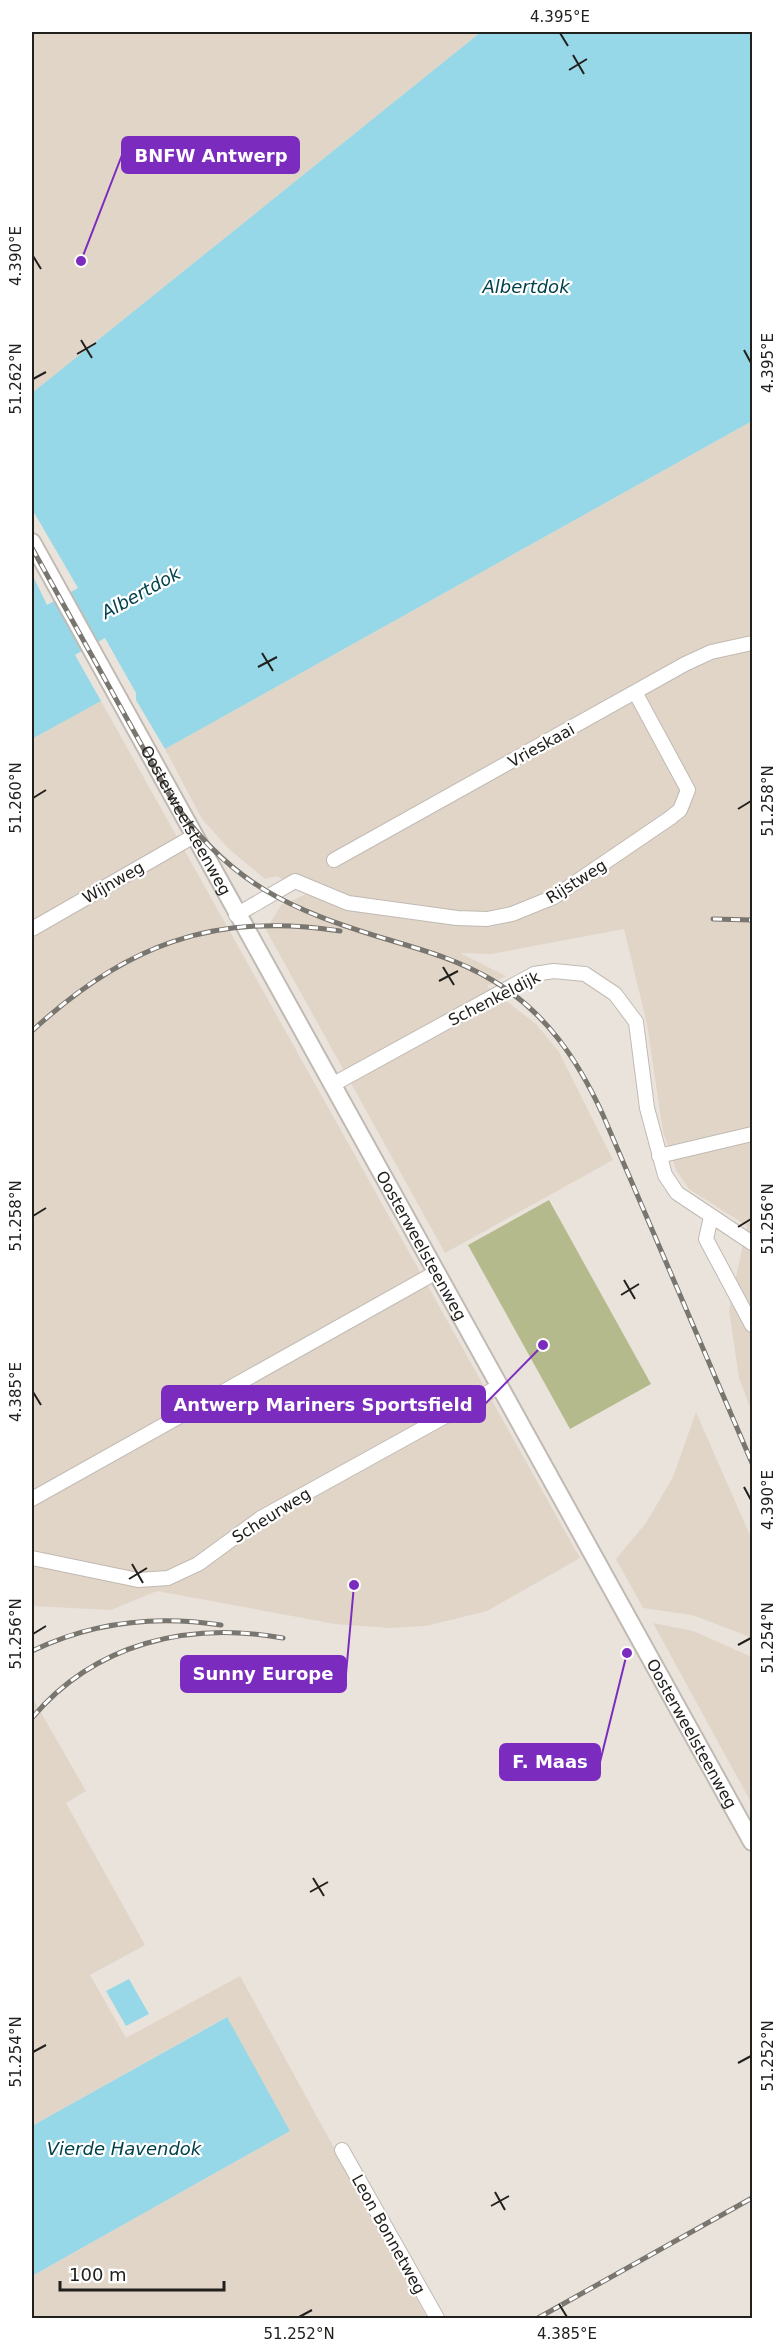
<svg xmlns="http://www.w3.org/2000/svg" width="784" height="2350" font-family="'DejaVu Sans',sans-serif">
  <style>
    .built { fill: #e1d5c8 }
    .green { fill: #b5ba8c }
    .water { fill: #96d8e7 }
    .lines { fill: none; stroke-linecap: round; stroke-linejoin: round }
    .minor-casing { stroke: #c0bab3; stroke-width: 16 }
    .major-casing { stroke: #c0bab3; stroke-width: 20 }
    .minor { stroke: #fff; stroke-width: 14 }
    .major { stroke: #fff; stroke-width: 16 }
    .rail-casing { stroke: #79756f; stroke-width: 5 }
    .rail { stroke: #fff; stroke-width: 3; stroke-dasharray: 9; stroke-linecap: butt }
    .ticks { fill: none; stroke: #22201d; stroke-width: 2 }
    .labels { text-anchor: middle; stroke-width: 4.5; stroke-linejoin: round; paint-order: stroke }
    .street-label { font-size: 16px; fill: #22201d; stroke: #fff }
    .water-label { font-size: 18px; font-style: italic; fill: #01414c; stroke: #fff }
    .leader { fill: none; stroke: #7b2cbf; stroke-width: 2 }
    .callout-dot { fill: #7b2cbf; stroke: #fff; stroke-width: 2 }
    .callout { fill: #7b2cbf; stroke: #7b2cbf; stroke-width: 2 }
    .callout-label { font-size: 18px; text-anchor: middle; font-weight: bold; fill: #fff }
    .neatline { fill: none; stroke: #22201d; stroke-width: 2 }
    .ticks-label { font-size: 15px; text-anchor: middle; fill: #22201d }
  </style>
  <rect width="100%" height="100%" fill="#eae3db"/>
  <path class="built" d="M 32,32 L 481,32 L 32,393 Z
    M 752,421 L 752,1413 L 739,1378 L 729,1310 L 747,1226 L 689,1189 L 676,1170 L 663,1132 L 647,1024 L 624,929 L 491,954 L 460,953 L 506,976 L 487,986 L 536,1024 L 559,1052 L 613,1160 L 445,1253 L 266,930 L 281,905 L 307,894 L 277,876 L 265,879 L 229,849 L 202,819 L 165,749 Z
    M 101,701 L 580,1558 L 487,1611 L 426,1626 L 389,1628 L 335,1624 L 157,1591 L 111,1610 L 32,1606 L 32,739 Z
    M 696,1412 L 752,1540 L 752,1636 L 750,1637 L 692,1615 L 643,1608 L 616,1559 L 646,1523 L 673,1477 Z
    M 653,1623 L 693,1631 L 752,1657 L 752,1804 Z
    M 32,1697 L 86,1791 L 66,1803 L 145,1945 L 90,1975 L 126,2038 L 240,1976 L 427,2318 L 32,2318 L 32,2276 L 290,2131 L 226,2017 L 32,2126 Z"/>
  <path class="green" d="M 549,1200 L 651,1384 L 570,1429 L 468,1245 Z"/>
  <path class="water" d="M 481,32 L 752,32 L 752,421 L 165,749 L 136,700 L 136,693 L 105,638 L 75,655 L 101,701 L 32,739 L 32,574 L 47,605 L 78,588 L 32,509 L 32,393 Z
    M 129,1979 L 149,2014 L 126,2026 L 106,1991 Z
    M 227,2017 L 290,2131 L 32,2276 L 32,2126 Z"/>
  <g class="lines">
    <g class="minor-casing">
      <path id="minor" d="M 334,860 L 685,664 L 711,652 L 752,643
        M 236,915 L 295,881 L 348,903 L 457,918 L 487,919 L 512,914 L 554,897 L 670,818 L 680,810 L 688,790 L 635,692
        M 32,929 L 194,836
        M 332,1085 L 534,974 L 554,971 L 585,974 L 615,994 L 636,1022 L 647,1108 L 665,1175 L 677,1193 L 752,1243
        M 659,1156 L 752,1134
        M 711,1217 L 706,1239 L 752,1325
        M 32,1499 L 435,1273
        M 32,1558 L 138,1580 L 168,1578 L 198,1564 L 261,1518 L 498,1387
        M 342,2150 L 437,2318"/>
    </g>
    <g class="major-casing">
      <g id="major">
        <path id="s1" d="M 32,542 L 752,1842"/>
      </g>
    </g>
    <use href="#minor" class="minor"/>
    <use href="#major" class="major"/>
    <g class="rail-casing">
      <path id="rail" d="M 32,548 L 171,798 C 229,884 291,910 386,939 C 423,950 459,960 492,980 C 545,1011 578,1060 603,1115 L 752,1463
        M 713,919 L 752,920
        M 32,1031 C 124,946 213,911 340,931
        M 32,1651 C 92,1622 156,1615 221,1625
        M 32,1718 C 95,1643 188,1621 283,1638
        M 538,2318 L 752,2198"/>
    </g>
    <use href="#rail" class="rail"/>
  </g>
  <path class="ticks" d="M 560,33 L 568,46M 573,55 L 584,74M 569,70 L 587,59M 33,256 L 41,269M 81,340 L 92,358M 744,350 L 751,363M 77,354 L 96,343M 33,379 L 46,372M 262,653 L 273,671M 258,667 L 277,657M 33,798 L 46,790M 738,809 L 751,801M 443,967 L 454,985M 439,981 L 458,971M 33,1216 L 46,1208M 738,1227 L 751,1219M 624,1280 L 635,1299M 621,1295 L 639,1284M 33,1392 L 41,1405M 744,1487 L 751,1500M 132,1564 L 143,1583M 129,1579 L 147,1568M 33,1634 L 46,1626M 738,1645 L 751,1638M 313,1878 L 324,1896M 310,1892 L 328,1882M 33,2052 L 46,2045M 738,2063 L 751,2056M 495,2192 L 505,2210M 491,2206 L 509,2196M 559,2304 L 567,2317M 299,2317 L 312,2310"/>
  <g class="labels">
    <g class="street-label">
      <text transform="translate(541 745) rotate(-29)" y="6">Vrieskaai</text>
      <text dy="6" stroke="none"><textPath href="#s1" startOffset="318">Oosterweelsteenweg</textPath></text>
      <text transform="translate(576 881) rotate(-32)" y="6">Rijstweg</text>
      <text transform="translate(113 882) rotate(-30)" y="6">Wijnweg</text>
      <text transform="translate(494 998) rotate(-27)" y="6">Schenkeldijk</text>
      <text dy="6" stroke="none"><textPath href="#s1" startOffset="804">Oosterweelsteenweg</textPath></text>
      <text transform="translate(271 1515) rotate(-32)" y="6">Scheurweg</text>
      <text dy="6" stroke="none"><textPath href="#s1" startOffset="1362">Oosterweelsteenweg</textPath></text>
      <text transform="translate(389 2234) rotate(61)" y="6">Leon Bonnetweg</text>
    </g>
    <g class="water-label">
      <text x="526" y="293">Albertdok</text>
      <text transform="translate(141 593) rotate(-29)" y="6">Albertdok</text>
      <text x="124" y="2155">Vierde Havendok</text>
    </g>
  </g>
  <path class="leader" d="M81 261L122 155M543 1345L485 1404M354 1585L346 1674M627 1653L600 1762"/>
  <g class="callout-dot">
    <circle cx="81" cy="261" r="6"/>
    <circle cx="543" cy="1345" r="6"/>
    <circle cx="354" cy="1585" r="6"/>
    <circle cx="627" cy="1653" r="6"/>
  </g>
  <g class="callout">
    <rect x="122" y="137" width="177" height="36" rx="6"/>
    <rect x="162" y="1386" width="323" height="36" rx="6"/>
    <rect x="181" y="1656" width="165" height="36" rx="6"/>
    <rect x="500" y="1744" width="100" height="36" rx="6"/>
  </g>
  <g class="callout-label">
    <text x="211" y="162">BNFW Antwerp</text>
    <text x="323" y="1411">Antwerp Mariners Sportsfield</text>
    <text x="263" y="1680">Sunny Europe</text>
    <text x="550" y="1768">F. Maas</text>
  </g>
  <rect width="784" height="2350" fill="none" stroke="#ffffff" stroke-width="66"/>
  <path d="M60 2281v9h164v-9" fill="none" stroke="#22201d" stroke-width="3"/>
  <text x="69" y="2281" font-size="18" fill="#22201d" stroke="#ffffff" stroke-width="4.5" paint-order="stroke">100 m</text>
  <rect x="33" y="33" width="718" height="2284" class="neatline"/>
  <g class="ticks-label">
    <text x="560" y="22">4.395°E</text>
    <text transform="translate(16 256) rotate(-90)" y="5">4.390°E</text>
    <text transform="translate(768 363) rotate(-90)" y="5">4.395°E</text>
    <text transform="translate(16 379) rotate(-90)" y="5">51.262°N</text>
    <text transform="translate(16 798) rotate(-90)" y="5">51.260°N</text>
    <text transform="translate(768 801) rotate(-90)" y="5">51.258°N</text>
    <text transform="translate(16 1216) rotate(-90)" y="5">51.258°N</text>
    <text transform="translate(768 1219) rotate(-90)" y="5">51.256°N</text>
    <text transform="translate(16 1392) rotate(-90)" y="5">4.385°E</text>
    <text transform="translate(768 1500) rotate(-90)" y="5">4.390°E</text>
    <text transform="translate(16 1634) rotate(-90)" y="5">51.256°N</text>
    <text transform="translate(768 1638) rotate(-90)" y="5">51.254°N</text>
    <text transform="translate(16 2052) rotate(-90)" y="5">51.254°N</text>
    <text transform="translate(768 2056) rotate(-90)" y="5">51.252°N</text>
    <text x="299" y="2339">51.252°N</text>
    <text x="567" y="2339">4.385°E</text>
  </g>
</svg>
